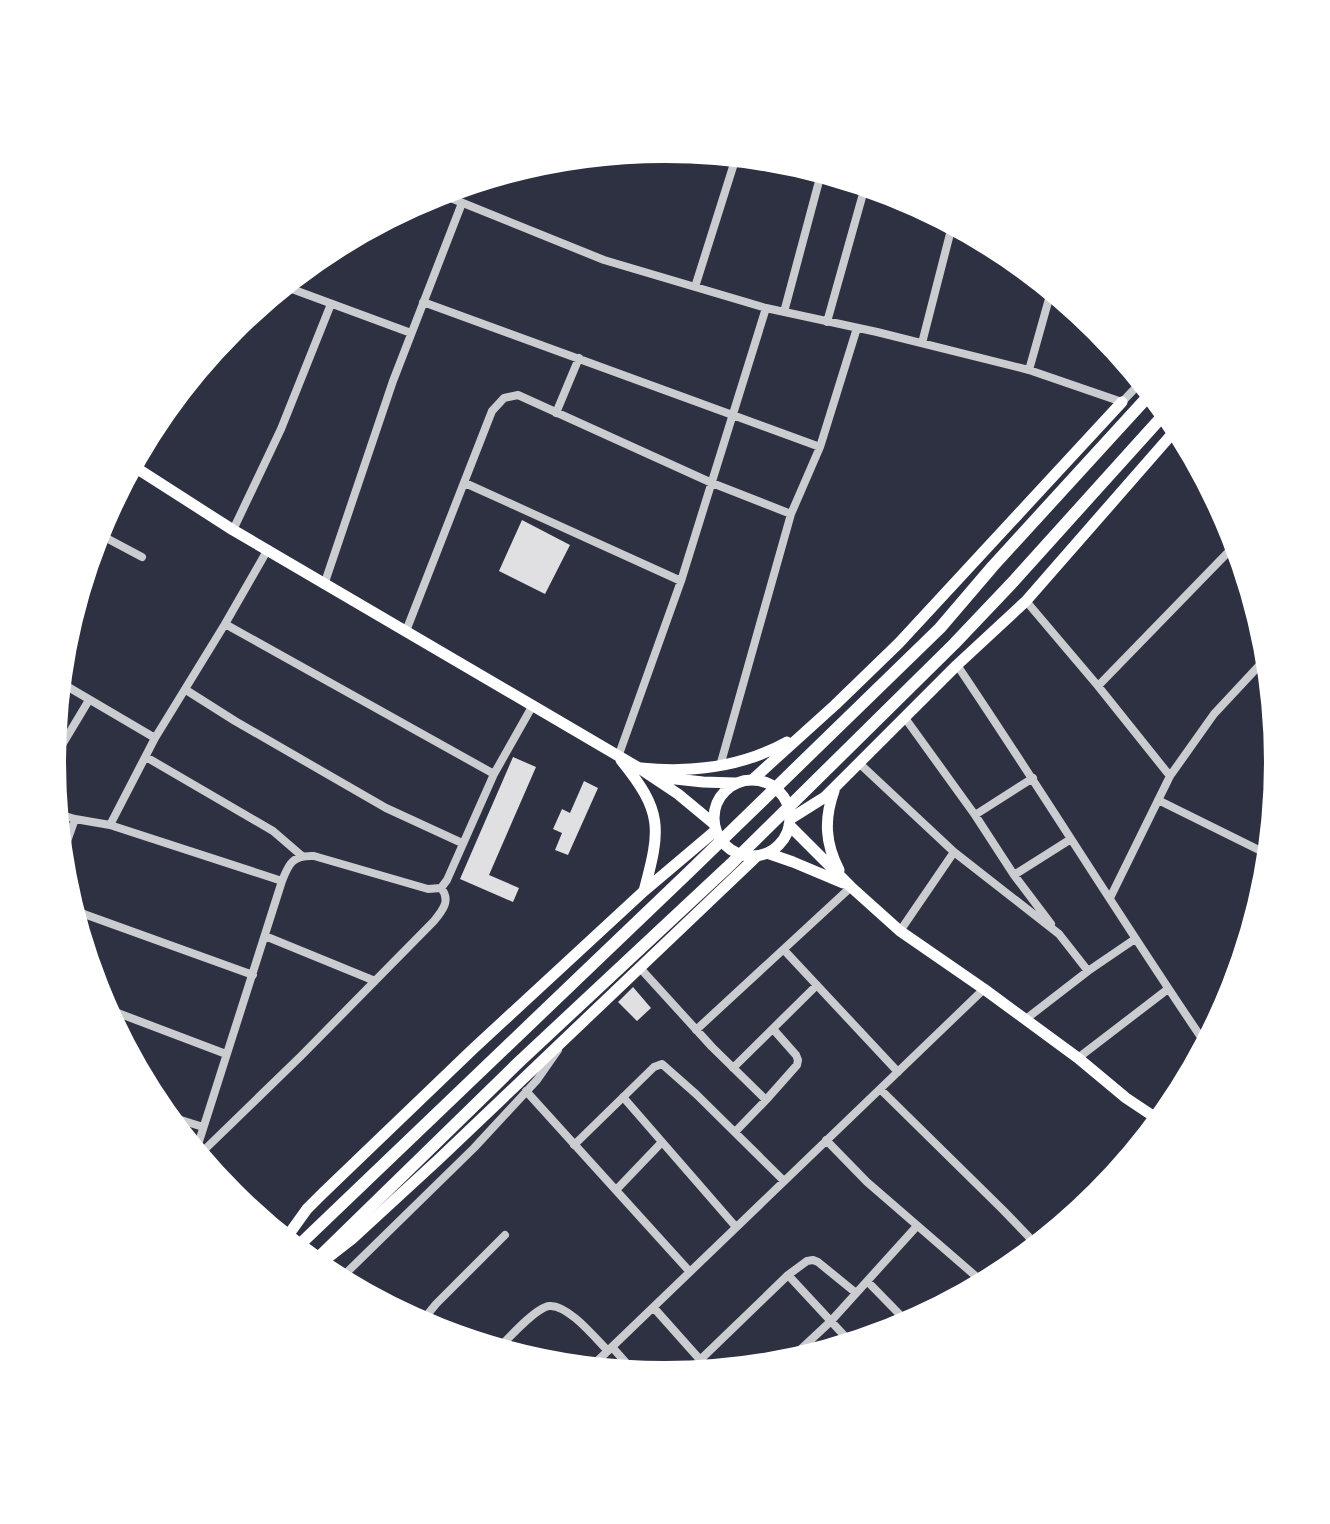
<svg xmlns="http://www.w3.org/2000/svg" width="1330" height="1524" font-family="'Times New Roman',serif">
  <style>
    .building { fill: #e0e0e3 }
    .lines { fill: none; stroke-linecap: round; stroke-linejoin: round }
    .minor { stroke: #caccd0; stroke-width: 8 }
    .secondary { stroke: #fff; stroke-width: 11 }
    .trunk { stroke: #fff; stroke-width: 12 }
    .rim { fill: none; stroke: #fff; stroke-width: 4 }
  </style>
  <rect width="100%" height="100%" fill="#2d3142"/>
  <path class="building" d="M 522,520 L 570,545 L 545,594 L 499,571 Z
    M 513,757 L 536,767 L 489,875 L 519,888 L 513,902 L 460,879 Z
    M 584,781 L 598,788 L 568,855 L 555,850 L 562,833 L 553,829 L 562,809 L 570,813 Z
    M 633,987 L 651,1008 L 637,1021 L 618,1002 Z"/>
  <g class="lines">
    <path class="minor" d="M 431,193 L 453,199 L 604,260 L 766,308 L 877,332 L 1029,370 L 1122,402 L 1143,380
      M 453,199 L 458,185
      M 281,285 L 411,333
      M 695,287 L 737,154
      M 423,302 L 820,447
      M 784,312 L 822,170
      M 827,322 L 866,183
      M 922,343 L 953,222
      M 1029,370 L 1052,288
      M 556,413 L 579,358
      M 465,483 L 681,581
      M 233,530 L 281,429 L 331,304
      M 95,532 L 142,557
      M 325,582 L 393,381 L 462,203
      M 1026,601 L 1098,686 L 1170,776 L 1214,714 L 1269,655
      M 225,624 L 494,774
      M 406,631 L 492,411 L 504,398 L 518,395 L 712,483 L 791,514
      M 957,665 C 1042,791 1122,921 1207,1046
      M 58,681 L 155,738
      M 1098,686 L 1238,542
      M 186,690 L 235,721 L 386,808 L 462,843
      M 905,718 L 975,815 L 1014,875 L 1051,924
      M 146,757 L 273,831 L 302,856
      M 618,757 L 681,581 L 766,308
      M 860,764 L 954,852 L 1059,934 L 1088,971
      M 50,765 L 89,700
      M 720,766 L 791,514 L 820,447 L 857,328
      M 1158,800 L 1271,856
      M 55,813 L 75,819 L 110,825 L 282,881
      M 975,815 L 1033,778
      M 110,825 L 155,738 L 225,624 L 268,549
      M 60,861 L 75,819
      M 1014,875 L 1071,839
      M 1110,898 L 1170,776
      M 70,909 L 253,975
      M 900,931 L 954,852
      M 265,936 L 375,981
      M 784,950 L 898,1072
      M 640,968 L 712,1047 L 766,1100
      M 102,1007 L 226,1054
      M 1026,1019 L 1088,971 L 1135,939
      M 696,1030 L 851,887
      M 1078,1058 L 1168,989
      M 733,1068 L 817,985
      M 881,1090 L 1003,1210 L 1029,1237 L 1035,1250
      M 526,1091 L 690,1272
      M 623,1097 L 736,1227
      M 162,1114 L 203,1127
      M 735,1132 L 766,1100 L 797,1065 L 798,1060 L 796,1055 L 773,1029
      M 826,1140 L 867,1182 L 986,1285
      M 574,1145 L 654,1067 L 662,1064 L 696,1094 L 784,1181
      M 195,1154 L 282,881 C 289,863 293,855 314,856 L 428,889 L 441,888 L 447,880 L 494,774 L 533,705
      M 197,1157 L 301,1056 L 434,921 C 443,910 451,900 441,888
      M 617,1189 L 662,1142
      M 788,1275 L 853,1345
      M 338,1281 L 474,1148 L 537,1080 L 558,1050
      M 867,1281 L 910,1325
      M 654,1308 L 711,1372
      M 419,1325 L 436,1304 L 505,1235
      M 612,1347 L 636,1374
      M 497,1350 C 507,1340 535,1308 549,1306 C 568,1304 596,1339 608,1351
      M 699,1361 L 788,1275 L 807,1261 L 813,1260 L 818,1262 L 856,1293
      M 784,1365 L 831,1321 L 917,1226
      M 589,1369 L 984,989"/>
    <path class="secondary" d="M 130,464 L 233,530 L 639,768 L 678,794 L 713,823
      M 621,760 C 663,812 661,828 644,891
      M 641,768 C 691,773 742,767 787,742
      M 657,777 L 703,782 L 735,783
      M714 818a38 38 0 1 1 76 0a38 38 0 1 1-76 0Z
      M 752,780 L 835,705 L 899,643 L 1122,402
      M 834,791 C 824,819 825,843 839,870
      M 790,819 L 825,797 L 957,665 L 1026,601 L 1179,426
      M 789,825 L 851,887 L 900,931 L 984,989 L 1078,1058 L 1126,1098 L 1162,1122
      M 767,853 L 793,862 L 843,883
      M 284,1241 L 307,1209 L 322,1194 L 473,1049 L 644,891 L 715,831
      M 316,1267 L 352,1239 L 439,1159 L 756,857"/>
    <path class="trunk" d="M 294,1250 L 690,871 L 940,628 L 993,566 L 1153,391
      M 312,1264 L 519,1062 L 731,864 L 954,644 L 1011,584 L 1168,410"/>
  </g>
  <path d="M0 0H1330V1524H0ZM64 762a601 601 0 1 1 1202 0a601 601 0 1 1-1202 0Z" fill="#fff" fill-rule="evenodd"/>
  <path class="rim" d="M64 762a601 601 0 1 1 1202 0a601 601 0 1 1-1202 0Z"/>
</svg>
